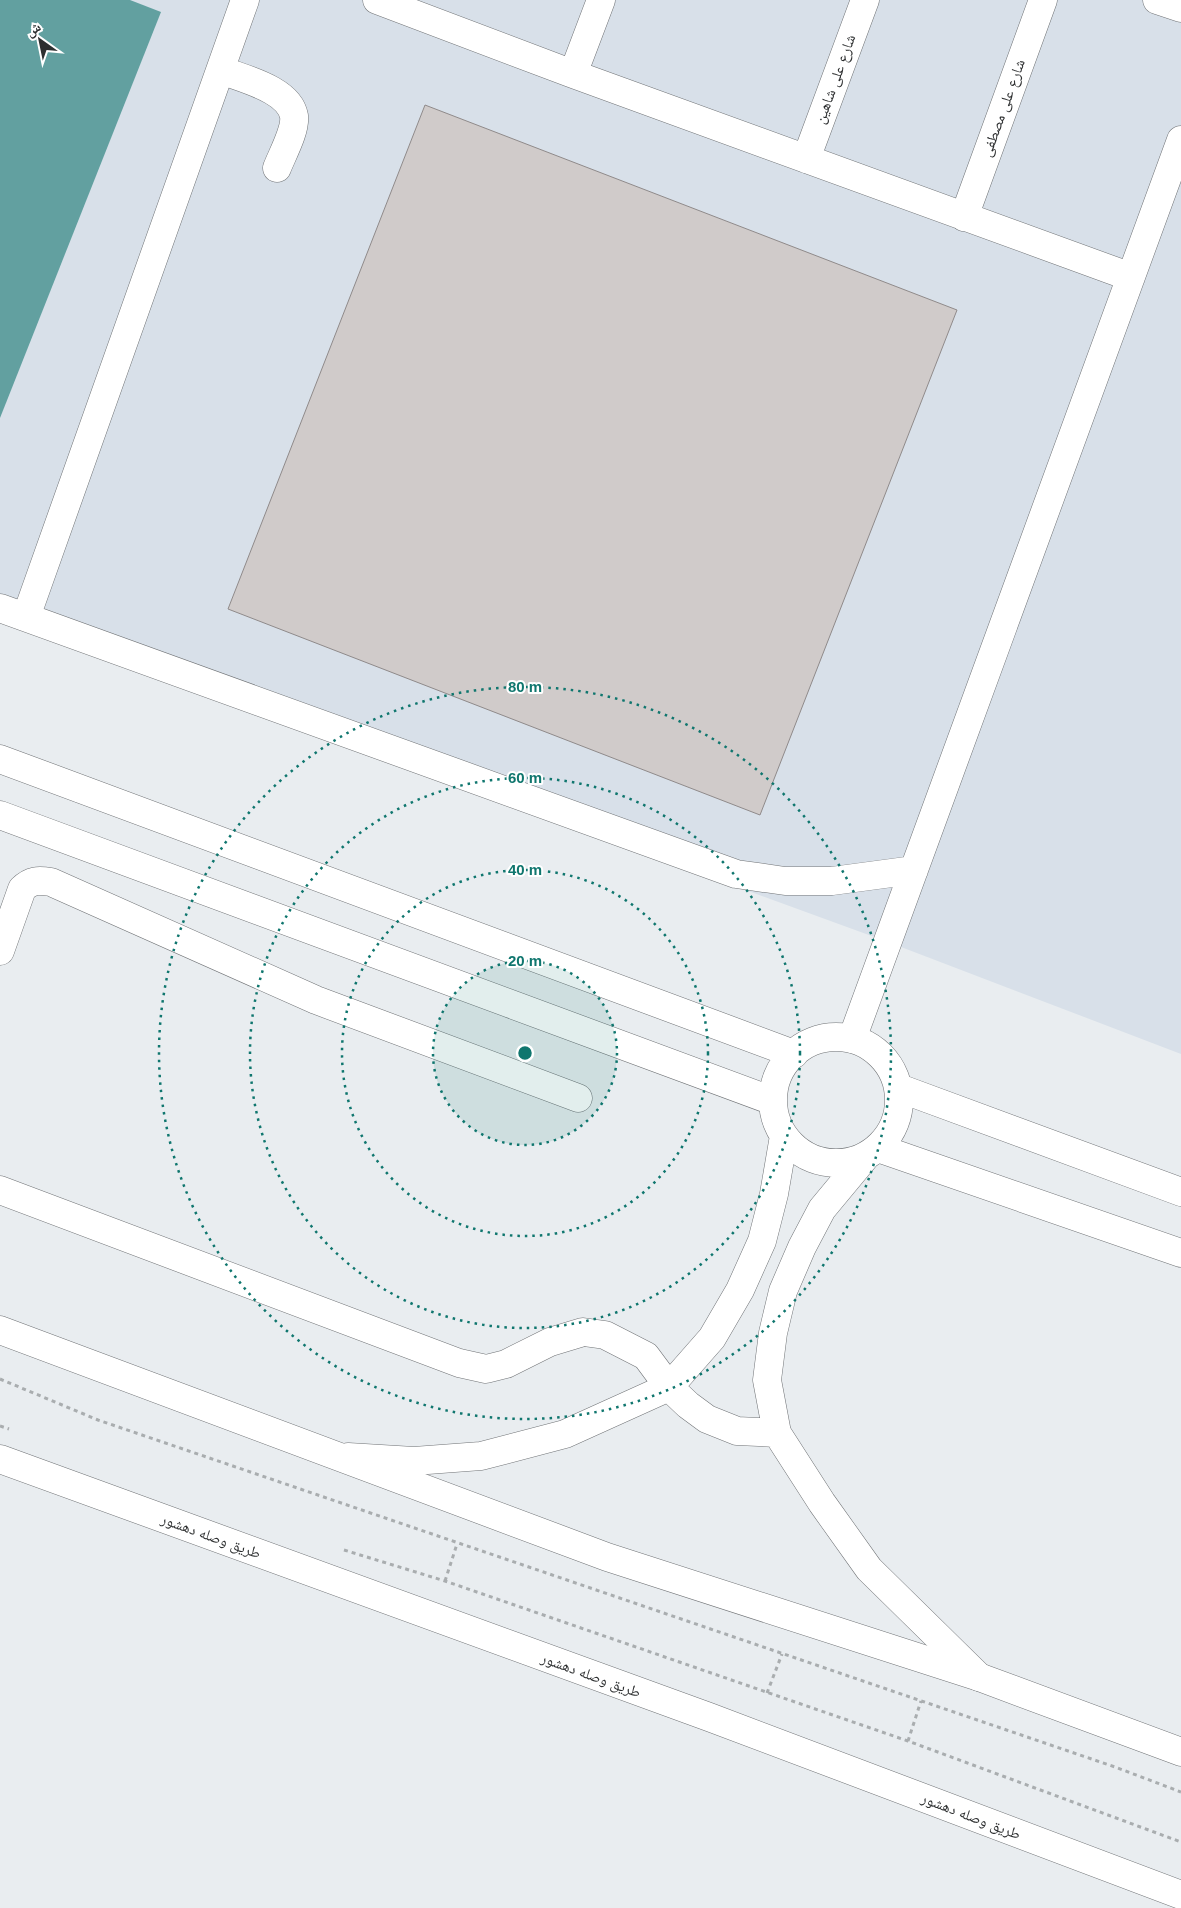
<svg xmlns="http://www.w3.org/2000/svg" width="1181" height="1908" font-family="Helvetica,'Noto Naskh Arabic',sans-serif">
  <style>
    .built { fill: #d8e0e9 }
    .water { fill: #62a0a0 }
    .building { fill: #d0cbca; stroke: #8f8a8a }
    .lines { fill: none; stroke-linecap: round; stroke-linejoin: round }
    .minor-casing { stroke: #707376; stroke-width: 29 }
    .major-casing { stroke: #707376; stroke-width: 29 }
    .path { stroke: #a9adaf; stroke-width: 3; stroke-dasharray: 4 4; stroke-linecap: butt }
    .minor { stroke: #fff; stroke-width: 28 }
    .major { stroke: #fff; stroke-width: 28 }
    .ring { fill: none; stroke: #0f766e; stroke-width: 2.5; stroke-dasharray: 2.5 5 }
    .labels { text-anchor: middle; stroke-width: 4; stroke-linejoin: round; paint-order: stroke }
    .street-label { font-size: 15px; fill: #2d2f30; stroke: #fff }
    .centre { fill: #0f766e; stroke: #fff; stroke-width: 2.5 }
    .ring-label { font-size: 15px; text-anchor: middle; font-weight: bold; fill: #0f766e; stroke: #fff; stroke-width: 4; stroke-linejoin: round; paint-order: stroke }
  </style>
  <rect width="100%" height="100%" fill="#e9edf0"/>
  <path class="built" d="M 0,0 L 1181,0 L 1181,1054 L 888,942 L 0,618 Z"/>
  <path class="water" d="M 0,0 L 130,0 L 161,12 L 0,418 Z"/>
  <path class="building" d="M 425,105 L 957,310 L 760,815 L 228,609 Z"/>
  <g class="lines">
    <g class="minor-casing">
      <path id="minor" d="M 377,0 L 573,74 L 1131,277
        M 1157,0 L 1181,8
        M 221,70 C 243,79 289,89 294,116 C 296,130 282,155 277,168
        M 573,74 L 601,0
        M 806,159 L 865,0
        M 964,217 L 1043,0
        M 0,608 L 736,874 L 785,881 L 832,881 L 914,870
        M 26,617 L 245,0
        M 0,759 L 794,1054
        M 0,815 L 773,1101
        M 0,951 L 22,889 C 31,880 38,880 51,882 L 316,1000 L 578,1098
        M773 1100a63 63 0 1 1 126 0a63 63 0 1 1-126 0Z
        M 852,1039 L 1181,140
        M 899,1088 L 1181,1192
        M 878,1148 L 1181,1253
        M 866,1156 L 822,1209 L 802,1247 L 783,1291 L 773,1333 L 767,1380 L 777,1433 L 822,1503 L 869,1569 L 979,1677
        M 0,1190 L 459,1363 L 486,1369 L 506,1364 L 550,1342 L 583,1332 L 605,1335 L 646,1356 L 669,1387 L 688,1405 L 707,1419 L 737,1431 L 777,1433
        M 348,1457 L 414,1461 L 481,1456 L 565,1434 L 669,1387 L 712,1338 L 740,1290 L 762,1241 L 774,1194 L 784,1136"/>
    </g>
    <g class="major-casing">
      <path id="major" d="M 0,1330 L 607,1557 L 979,1677 L 1181,1752
        M 0,1459 L 709,1717 L 1181,1895"/>
    </g>
    <path class="path" d="M 0,1379 L 98,1420 L 1115,1767 L 1181,1792
      M 0,1426 L 9,1429
      M 344,1550 L 445,1581 L 908,1741 L 1181,1842
      M 445,1581 L 457,1544
      M 767,1693 L 782,1654
      M 908,1741 L 921,1701"/>
    <use href="#minor" class="minor"/>
    <use href="#major" class="major"/>
  </g>
  <circle cx="525" cy="1053" r="92" fill="#0f766e" fill-opacity=".12"/>
  <g class="ring">
    <circle cx="525" cy="1053" r="92"/>
    <circle cx="525" cy="1053" r="183"/>
    <circle cx="525" cy="1053" r="275"/>
    <circle cx="525" cy="1053" r="366"/>
  </g>
  <g class="labels">
    <g class="street-label">
      <text transform="translate(835 79) rotate(-70)" y="5">شارع على شاهين</text>
      <text transform="translate(1003 108) rotate(-70)" y="5">شارع على مصطفى</text>
      <text transform="translate(211 1536) rotate(20)" y="5">طريق وصله دهشور</text>
      <text transform="translate(591 1675) rotate(20)" y="5">طريق وصله دهشور</text>
      <text transform="translate(971 1816) rotate(21)" y="5">طريق وصله دهشور</text>
    </g>
  </g>
  <circle cx="525" cy="1053" r="8" class="centre"/>
  <g class="ring-label">
    <text x="525" y="692">80 m</text>
    <text x="525" y="783">60 m</text>
    <text x="525" y="875">40 m</text>
    <text x="525" y="966">20 m</text>
  </g>
  <g transform="translate(40 40) rotate(327)" stroke="#ffffff" stroke-width="4" paint-order="stroke">
  <path d="M0-4L9 19L0 12L-9 19Z" fill="#2d2f30"/>
  <text y="-8" font-size="14" font-weight="bold" text-anchor="middle" fill="#2d2f30">ش</text>
  </g>
</svg>
